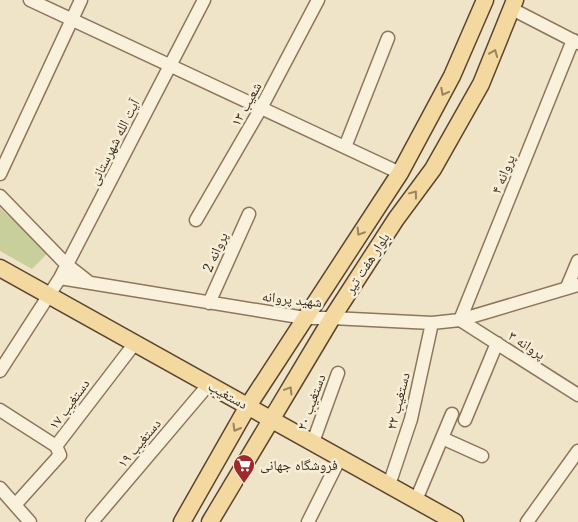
<svg xmlns="http://www.w3.org/2000/svg" width="578" height="522" font-family="'Noto Serif','Noto Naskh Arabic',serif">
  <style>
    .green { fill: #c9cf9b }
    .lines { fill: none; stroke-linecap: round; stroke-linejoin: round }
    .minor-casing { stroke: #8d765c; stroke-width: 15 }
    .major-casing { stroke: #5b4430; stroke-width: 19 }
    .minor { stroke: #faf1dc; stroke-width: 12 }
    .major { stroke: #f3d9a0; stroke-width: 16 }
    .oneway { stroke: #988460 }
    .labels { text-anchor: middle; stroke-width: 5; stroke-linejoin: round; paint-order: stroke }
    .street-label { font-size: 14px; fill: #3d2e20; stroke: #f7eed8 }
    .poi-label { font-size: 14px; fill: #3d2e20; stroke: #f7eed8; text-anchor: start }
  </style>
  <rect width="100%" height="100%" fill="#f0e4c8"/>
  <path class="green" d="M 0,208 L 48,253 L 32,269 L 0,251 Z"/>
  <g class="lines">
    <g class="minor-casing">
      <path id="minor" d="M 30,0 L 400,173
        M 512,9 L 578,43
        M 573,40 L 460,320 L 578,395
        M 345,147 L 388,38
        M 0,174 L 81,0
        M 0,196 L 67,265 L 90,283
        M 196,220 L 261,108 L 318,0
        M 60,278 L 305,318 L 332,318 L 432,323 L 460,320 L 578,285
        M 567,287 L 578,261
        M 209,303 L 249,214
        M 0,371 L 60,278 L 204,0
        M 0,410 L 56,446
        M 465,420 L 497,343
        M 442,438 L 482,456
        M 313,442 L 338,373
        M 389,485 L 411,419 L 432,323
        M 0,488 L 30,522
        M 416,500 L 452,414
        M 15,505 L 60,455 L 56,446 L 135,343
        M 92,522 L 209,384
        M 308,522 L 340,458
        M 527,522 L 578,451"/>
    </g>
    <g class="major-casing">
      <path id="major" d="M 0,268 L 455,522
        M 182,522 L 248,406 L 400,173 L 452,76 L 485,0
        M 210,522 L 332,318 L 396,219 L 433,169 L 481,84 L 515,0"/>
    </g>
    <use href="#minor" class="minor"/>
    <use href="#major" class="major"/>
  </g>
  <defs><path id="oneway-chevron" d="M-2-3.5L2.5 0L-2 3.5" fill="none" stroke-width="1.6" stroke-linecap="round" stroke-linejoin="round" transform="scale(1.25)"/></defs>
  <g class="oneway">
    <use href="#oneway-chevron" transform="translate(494 53) rotate(-68)"/>
    <use href="#oneway-chevron" transform="translate(444 92) rotate(118)"/>
    <use href="#oneway-chevron" transform="translate(414 194) rotate(-53)"/>
    <use href="#oneway-chevron" transform="translate(360 232) rotate(122)"/>
    <use href="#oneway-chevron" transform="translate(289 390) rotate(-59)"/>
    <use href="#oneway-chevron" transform="translate(236 428) rotate(120)"/>
  </g>
  <defs>
    <g id="supermarket-pin" transform="scale(1.125)"><path d="M0 17L-7.5 6A9.5 9.5 0 1 1 7.5 6Z" fill="#9e2a2b" stroke="#f7eed8"/><path d="M-6-5.5h2.5l.6 2H6L4.5 2H-2.5L-4.4-4H-6ZM-1.5 3.2a1.3 1.3 0 1 0 .1 0ZM3 3.2a1.3 1.3 0 1 0 .1 0Z" fill="#fff"/></g>
  </defs>
  <g fill-rule="evenodd">
    <use href="#supermarket-pin" x="244" y="465"/>
  </g>
  <g class="labels">
    <g class="street-label">
      <text transform="translate(246 104) rotate(-61)" y="5">شعیب ۱۳</text>
      <text transform="translate(114 142) rotate(-63)" y="5">آیت الله شهرستانی</text>
      <text transform="translate(503 174) rotate(-68)" y="5">پروانه ۴</text>
      <text transform="translate(215 252) rotate(-66)" y="5">پروانه 2</text>
      <text transform="translate(367 263) rotate(-57)" y="5">بلوار هفت تیر</text>
      <text transform="translate(292 299) rotate(6)" y="5">شهید پروانه</text>
      <text transform="translate(527 345) rotate(33)" y="5">پروانه ۳</text>
      <text transform="translate(228 395) rotate(29)" y="5">دستغیب</text>
      <text transform="translate(398 401) rotate(-76)" y="5">دستغیب ۲۲</text>
      <text transform="translate(311 402) rotate(-70)" y="5">دستغیب ۲۰</text>
      <text transform="translate(69 404) rotate(-54)" y="5">دستغیب ۱۷</text>
      <text transform="translate(139 443) rotate(-50)" y="5">دستغیب ۱۹</text>
    </g>
    <g class="poi-label">
      <text x="260" y="470">فروشگاه جهانی</text>
    </g>
  </g>
</svg>
